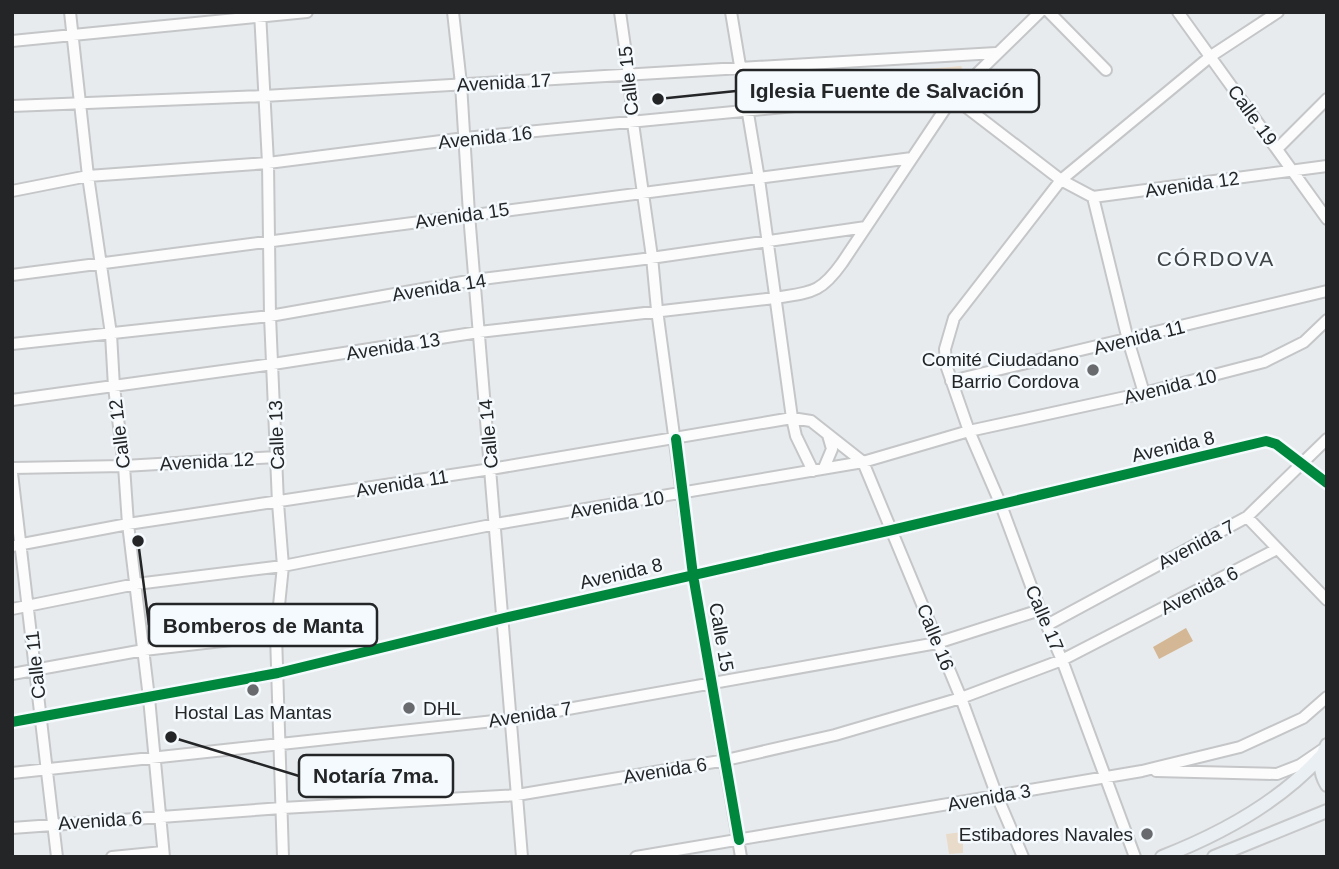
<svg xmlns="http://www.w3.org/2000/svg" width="1339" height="869" font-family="Helvetica,sans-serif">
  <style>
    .green { fill: #e9dbca }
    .water { fill: #d4b794 }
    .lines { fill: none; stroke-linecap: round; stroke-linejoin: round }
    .minor-casing { stroke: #c4c6c8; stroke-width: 14 }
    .major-casing { stroke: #c7c8c9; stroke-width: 16 }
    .minor { stroke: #fcfcfc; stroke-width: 10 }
    .major { stroke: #eaeff3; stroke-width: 12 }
    .cycleway-casing { stroke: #f4fafd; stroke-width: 15 }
    .cycleway { stroke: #00873e; stroke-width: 10 }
    .poi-dot { fill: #686a6d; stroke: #f4fafd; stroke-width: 2.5 }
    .labels { text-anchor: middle; stroke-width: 5; stroke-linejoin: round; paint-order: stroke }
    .street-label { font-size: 19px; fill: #232527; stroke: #f4fafd }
    .poi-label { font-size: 19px; fill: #232527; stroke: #f4fafd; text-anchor: end }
    .neighbourhood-label { font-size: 21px; letter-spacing: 2px; fill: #404548; stroke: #f4fafd }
    .leader { fill: none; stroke: #232527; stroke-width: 2.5 }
    .callout-dot { fill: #232527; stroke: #f4fafd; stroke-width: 2.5 }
    .callout { fill: #f4fafd; stroke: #232527; stroke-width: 2.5 }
    .callout-label { font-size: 21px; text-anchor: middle; font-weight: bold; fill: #232527 }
  </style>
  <rect width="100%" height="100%" fill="#e8ebee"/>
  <path class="green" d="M 961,66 L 963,70 L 952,78 L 917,82 L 916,70 Z
    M 963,832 L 963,853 L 949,854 L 946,834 Z"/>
  <path class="water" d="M 1186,628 L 1193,641 L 1159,659 L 1153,647 Z"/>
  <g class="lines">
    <g class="minor-casing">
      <path id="minor" d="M 70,12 L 88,176 L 111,334 L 114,387 L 124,466 L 128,524 L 149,698 L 164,857
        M 260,12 L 268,163 L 270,316 L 278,503 L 283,566 L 276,635 L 283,857
        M 453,12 L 461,84 L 469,214 L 522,857
        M 620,12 L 629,75 L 633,123 L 652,257 L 657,310 L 693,575 L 741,857
        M 731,12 L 759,179 L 792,418 L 796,436 L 813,471
        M 1049,12 L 1106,70
        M 1178,12 L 1327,219
        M 12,41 L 307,12
        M 953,97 L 1061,180 L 1093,197 L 1327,166
        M 12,106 L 264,96 L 996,53
        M 1277,149 L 1327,99
        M 12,191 L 88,176 L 268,163 L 465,138 L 959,90
        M 1093,197 L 1128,340 L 1144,393
        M 12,275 L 912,158
        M 12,344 L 270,316 L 474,280 L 644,259 L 866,227
        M 951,381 L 1327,291
        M 12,400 L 273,364 L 479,332 L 775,298 C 811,292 820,294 842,263 L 953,97 L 1040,12
        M 12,468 L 124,466 L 277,457
        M 824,468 L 832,449 L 828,435
        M 12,473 L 57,857
        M 1247,517 L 1327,600
        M 12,546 L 128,524 L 491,469 L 792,418 L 811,421 L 863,462 L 961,698 L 997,796 L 1023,857
        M 12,609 L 136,584 L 283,566 L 496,524 L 863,462 L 969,431 L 1144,393 L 1264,362 L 1304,342 L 1327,320
        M 1047,625 L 1247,517 L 1327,439
        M 12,674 L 144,650 L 276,635
        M 12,722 L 278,673 L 504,618 L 892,530 L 1266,441 L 1276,444 L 1327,483
        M 1156,771 L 1277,774 L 1300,765 L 1322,750
        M 12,773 L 512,719 L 937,643 L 1040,610
        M 12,828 L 282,808 L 517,795 L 726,760 L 835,735 L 961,698 L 1062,660 L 1277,549
        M 112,857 L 163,852
        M 636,857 L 1142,771 L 1240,747 L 1303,718 L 1327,697
        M 1135,857 L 1062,660 L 1040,610 L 1001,505 L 969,431 L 946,365 L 945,349 L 954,318 L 1061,180 L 1211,56 L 1278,12"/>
    </g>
    <g class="major-casing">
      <path id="major" d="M 1327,745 C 1319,759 1319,772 1327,785
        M 1162,857 C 1221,834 1279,803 1322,755
        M 1214,857 L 1327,811"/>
    </g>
    <use href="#minor" class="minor"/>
    <use href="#major" class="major"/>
    <g class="cycleway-casing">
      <path id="cycleway" d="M 676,439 L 693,575 L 739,840
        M 12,722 L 278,673 L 504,618 L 892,530 L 1266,441 L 1276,444 L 1327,483"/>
    </g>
    <use href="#cycleway" class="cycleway"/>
  </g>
  <g class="poi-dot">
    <circle cx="1093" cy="370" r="7"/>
    <circle cx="253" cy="690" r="7"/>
    <circle cx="409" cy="708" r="7"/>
    <circle cx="1147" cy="834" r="7"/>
  </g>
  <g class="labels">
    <g class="street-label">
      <text transform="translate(628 81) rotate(-96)" y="7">Calle 15</text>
      <text transform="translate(504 82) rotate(-3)" y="7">Avenida 17</text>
      <text transform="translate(1253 115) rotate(54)" y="7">Calle 19</text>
      <text transform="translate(485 137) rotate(-6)" y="7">Avenida 16</text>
      <text transform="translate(1192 184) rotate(-8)" y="7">Avenida 12</text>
      <text transform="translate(462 215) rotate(-8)" y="7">Avenida 15</text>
      <text transform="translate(439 287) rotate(-9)" y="7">Avenida 14</text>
      <text transform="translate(1139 337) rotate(-14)" y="7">Avenida 11</text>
      <text transform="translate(393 346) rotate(-9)" y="7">Avenida 13</text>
      <text transform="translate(1170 386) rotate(-14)" y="7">Avenida 10</text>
      <text transform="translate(119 434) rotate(-97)" y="7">Calle 12</text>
      <text transform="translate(488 434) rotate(-95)" y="7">Calle 14</text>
      <text transform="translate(276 435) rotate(-92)" y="7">Calle 13</text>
      <text transform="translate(1173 446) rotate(-13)" y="7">Avenida 8</text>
      <text transform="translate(207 461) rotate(-3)" y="7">Avenida 12</text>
      <text transform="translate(402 483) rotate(-9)" y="7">Avenida 11</text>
      <text transform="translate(617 504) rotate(-9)" y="7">Avenida 10</text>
      <text transform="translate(1196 544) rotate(-28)" y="7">Avenida 7</text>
      <text transform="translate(621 573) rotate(-13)" y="7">Avenida 8</text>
      <text transform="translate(1199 590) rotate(-27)" y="7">Avenida 6</text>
      <text transform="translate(1045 618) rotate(67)" y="7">Calle 17</text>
      <text transform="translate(722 637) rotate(80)" y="7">Calle 15</text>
      <text transform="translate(936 637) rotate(68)" y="7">Calle 16</text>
      <text transform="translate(35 665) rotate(-96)" y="7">Calle 11</text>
      <text transform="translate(530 714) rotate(-9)" y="7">Avenida 7</text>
      <text transform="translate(665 770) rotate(-9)" y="7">Avenida 6</text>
      <text transform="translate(989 797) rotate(-10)" y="7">Avenida 3</text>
      <text transform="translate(100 820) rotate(-4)" y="7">Avenida 6</text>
    </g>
    <g class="poi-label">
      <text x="1079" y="366">Comité Ciudadano<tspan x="1079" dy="22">Barrio Cordova</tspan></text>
      <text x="423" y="715" text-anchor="start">DHL</text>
      <text x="253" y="719" text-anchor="middle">Hostal Las Mantas</text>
      <text x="1133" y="841">Estibadores Navales</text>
    </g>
    <g class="neighbourhood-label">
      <text x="1216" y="266">CÓRDOVA</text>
    </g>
  </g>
  <path class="leader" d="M658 99L736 91M138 541L149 625M171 737L299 776"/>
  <g class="callout-dot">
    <circle cx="658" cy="99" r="7"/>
    <circle cx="138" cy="541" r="7"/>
    <circle cx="171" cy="737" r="7"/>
  </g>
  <g class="callout">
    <rect x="736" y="70" width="303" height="42" rx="7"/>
    <rect x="149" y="604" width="228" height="42" rx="7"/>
    <rect x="299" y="755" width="154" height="42" rx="7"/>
  </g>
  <g class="callout-label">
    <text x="887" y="98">Iglesia Fuente de Salvación</text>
    <text x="263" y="633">Bomberos de Manta</text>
    <text x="376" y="783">Notaría 7ma.</text>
  </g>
  <rect width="1339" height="869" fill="none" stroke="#232527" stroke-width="28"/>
</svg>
